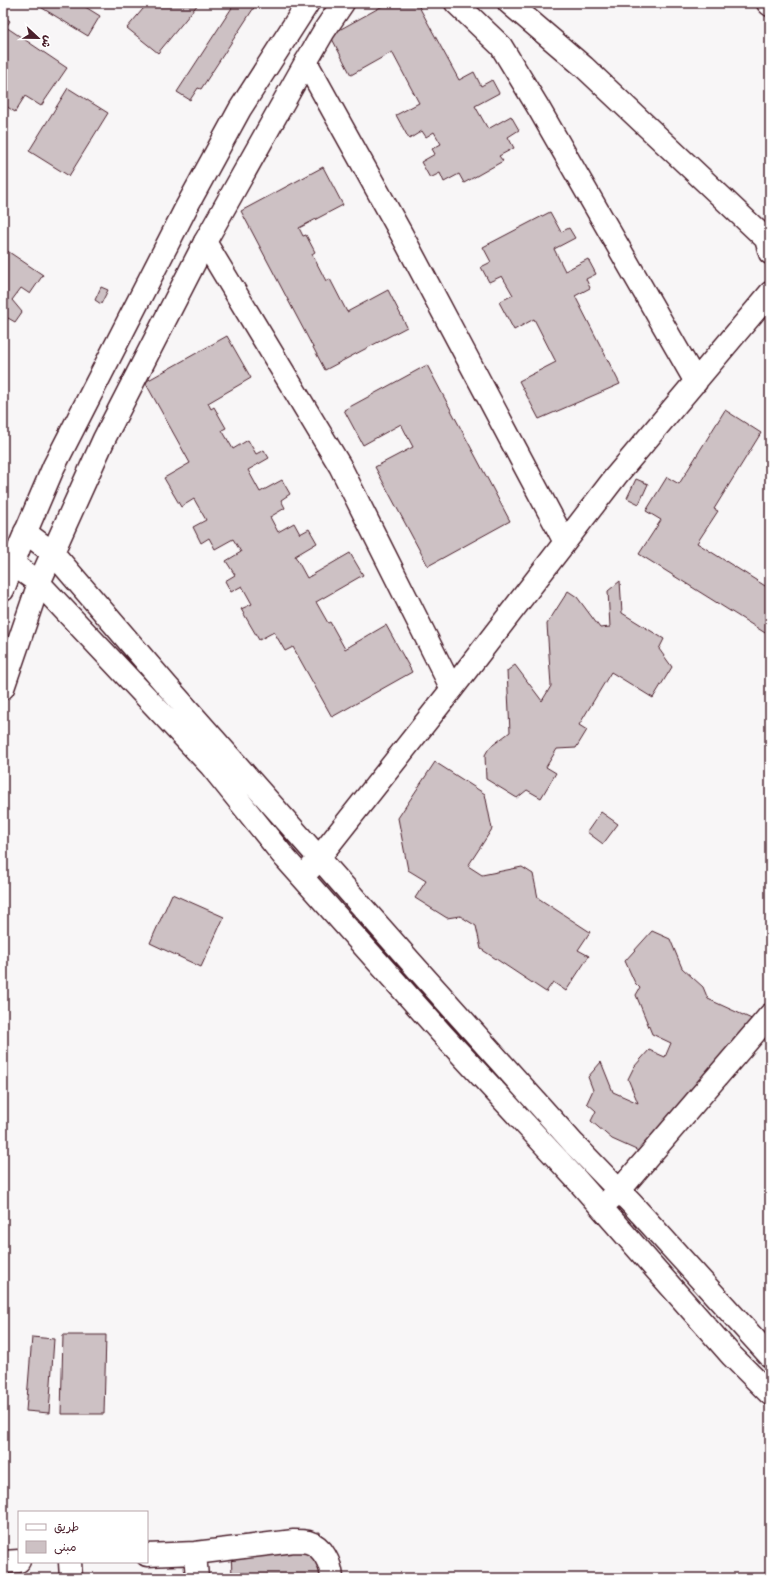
<svg xmlns="http://www.w3.org/2000/svg" width="773" height="1581" font-family="Itim,'Playpen Sans Arabic',sans-serif">
  <style>
    .building { fill: #cdc1c4; stroke: #4a1f2b }
    .lines { fill: none; stroke-linecap: round; stroke-linejoin: round }
    .minor-casing { stroke: #4a1f2b; stroke-width: 25 }
    .major-casing { stroke: #4a1f2b; stroke-width: 25 }
    .minor { stroke: #fff; stroke-width: 22 }
    .major { stroke: #fff; stroke-width: 22 }
  </style>
  <rect width="100%" height="100%" fill="#f8f6f7"/>
  <filter id="ink" filterUnits="userSpaceOnUse"><feTurbulence type="fractalNoise" baseFrequency=".025" numOctaves="2"/><feDisplacementMap in="SourceGraphic" scale="8" xChannelSelector="R" yChannelSelector="G"/><feConvolveMatrix kernelMatrix="1 2 1 2 8 2 1 2 1" color-interpolation-filters="sRGB"/></filter>
  <g filter="url(#ink)">
    <path class="building" d="M 34,3 L 79,3 L 100,16 L 88,36 Z
      M 148,3 L 199,3 L 158,53 L 127,28 Z
      M 235,3 L 257,3 L 201,89 L 198,88 L 190,100 L 177,92 Z
      M 388,3 L 417,3 L 459,80 L 474,72 L 481,86 L 492,80 L 499,93 L 475,106 L 488,129 L 511,116 L 519,130 L 508,137 L 514,148 L 499,156 L 503,161 L 464,183 L 459,174 L 444,182 L 440,173 L 430,178 L 421,162 L 435,154 L 432,149 L 441,144 L 434,132 L 426,137 L 422,131 L 409,139 L 396,115 L 419,103 L 392,52 L 351,75 L 330,35 Z
      M 3,15 L 10,21 L 6,27 L 67,68 L 41,106 L 25,96 L 15,112 L 3,104 Z
      M 68,88 L 108,113 L 69,176 L 29,151 Z
      M 323,167 L 343,205 L 299,228 L 303,236 L 306,235 L 315,252 L 312,254 L 326,281 L 330,279 L 347,312 L 388,290 L 407,327 L 325,370 L 241,211 Z
      M 550,212 L 561,232 L 569,228 L 575,238 L 554,249 L 565,271 L 588,259 L 596,274 L 586,279 L 590,288 L 575,296 L 620,384 L 539,419 L 519,381 L 556,362 L 534,319 L 514,330 L 499,302 L 513,295 L 502,276 L 489,282 L 481,267 L 491,262 L 483,247 Z
      M 3,248 L 43,275 L 30,294 L 21,288 L 12,300 L 22,312 L 15,322 L 8,318 L 3,326 Z
      M 101,287 L 108,290 L 101,304 L 95,300 Z
      M 227,336 L 251,378 L 208,403 L 211,409 L 214,407 L 226,428 L 222,430 L 233,449 L 248,440 L 256,454 L 264,450 L 269,458 L 248,470 L 260,492 L 282,480 L 290,494 L 281,500 L 285,508 L 270,517 L 278,532 L 294,523 L 300,534 L 309,529 L 317,543 L 295,556 L 307,578 L 350,553 L 363,575 L 316,602 L 328,623 L 330,622 L 345,649 L 386,625 L 412,672 L 332,717 L 293,647 L 285,651 L 274,632 L 259,640 L 241,609 L 252,604 L 242,586 L 231,592 L 225,581 L 235,575 L 226,561 L 241,552 L 233,539 L 215,549 L 209,538 L 201,543 L 193,527 L 206,520 L 194,499 L 181,507 L 164,478 L 190,463 L 145,382 Z
      M 427,365 L 510,521 L 428,566 L 375,467 L 413,447 L 401,424 L 363,445 L 344,410 Z
      M 725,410 L 761,433 L 714,509 L 718,511 L 697,543 L 770,589 L 770,636 L 639,554 L 661,520 L 646,511 L 667,477 L 679,484 Z
      M 636,479 L 648,484 L 639,504 L 627,498 Z
      M 620,581 L 622,613 L 664,639 L 659,649 L 672,667 L 653,698 L 611,672 L 579,725 L 587,730 L 576,748 L 557,749 L 546,767 L 556,773 L 541,798 L 527,790 L 517,798 L 486,779 L 485,755 L 489,748 L 510,732 L 507,671 L 515,665 L 542,701 L 551,686 L 547,624 L 568,591 L 577,597 L 600,628 L 610,627 L 608,591 Z
      M 435,762 L 485,794 L 492,829 L 468,866 L 482,875 L 522,867 L 533,874 L 538,898 L 590,932 L 578,950 L 589,956 L 566,991 L 553,982 L 546,992 L 481,949 L 476,926 L 460,916 L 447,918 L 415,898 L 426,881 L 408,870 L 398,818 Z
      M 601,812 L 618,824 L 603,844 L 587,832 Z
      M 172,894 L 224,917 L 201,967 L 150,943 Z
      M 652,931 L 670,939 L 682,968 L 703,987 L 708,999 L 756,1021 L 643,1153 L 612,1139 L 591,1121 L 596,1111 L 587,1103 L 593,1090 L 588,1077 L 601,1062 L 613,1092 L 638,1103 L 628,1079 L 634,1067 L 649,1050 L 665,1057 L 671,1043 L 652,1034 L 636,995 L 640,988 L 635,983 L 625,961 Z
      M 63,1335 L 106,1335 L 104,1414 L 61,1414 Z
      M 32,1337 L 54,1339 L 49,1413 L 26,1411 Z
      M 320,1532 L 322,1578 L 232,1578 L 231,1548 L 265,1535 Z"/>
    <g class="lines">
      <g class="minor-casing">
        <path id="minor" d="M 456,3 L 501,46 L 538,107 L 696,382
          M 509,3 L 584,67 L 766,239 L 770,253
          M 768,3 L 770,5
          M 306,62 L 402,235 L 565,542
          M 205,242 L 340,466 L 452,689
          M 25,532 L 53,553 L 167,686 L 411,962 L 574,1144 L 631,1203 L 770,1356
          M 13,564 L 39,583 L 211,766 L 285,858 L 443,1035 L 577,1180 L 732,1356 L 770,1394
          M 310,869 L 452,689 L 616,476 L 770,293
          M 609,1200 L 619,1191 L 770,1015
          M 195,1553 L 197,1578
          M 147,1555 L 195,1553 L 294,1541 C 298,1541 304,1541 308,1542 C 323,1546 331,1564 332,1578
          M 3,1562 L 19,1561
          M 70,1562 L 71,1578"/>
      </g>
      <g class="major-casing">
        <path id="major" d="M 3,590 L 21,543 L 54,466 L 187,206 L 240,109 L 308,3
          M 3,688 L 39,583 L 104,439 L 205,242 L 306,62 L 324,31 L 343,3"/>
      </g>
      <use href="#minor" class="minor"/>
      <use href="#major" class="major"/>
    </g>
  </g>
  <rect width="773" height="1581" fill="none" stroke="#fff" stroke-width="16"/>
  <rect x="8" y="8" width="757" height="1565" fill="none" stroke="#4a1f2b" stroke-width="1.5" filter="url(#ink)"/>
  <rect x="18" y="1511" width="130" height="52" fill="#ffffff" stroke="#b7a5aa"/>
  <rect x="26" y="1524" width="20" height="6" fill="#ffffff" stroke="#b7a5aa"/>
  <text x="54" y="1531" font-size="12" fill="#4a1f2b">طريق</text>
  <rect x="26" y="1541" width="20" height="12" fill="#cdc1c4" stroke="#b7a5aa"/>
  <text x="54" y="1551" font-size="12" fill="#4a1f2b">مبنى</text>
  <g transform="translate(38 38) rotate(112)" stroke="#ffffff" stroke-width="3" paint-order="stroke">
  <path d="M0-3L7 15L0 10L-7 15Z" fill="#4a1f2b"/>
  <text y="-6" font-size="11" font-weight="bold" text-anchor="middle" fill="#4a1f2b">ش</text>
  </g>
</svg>
